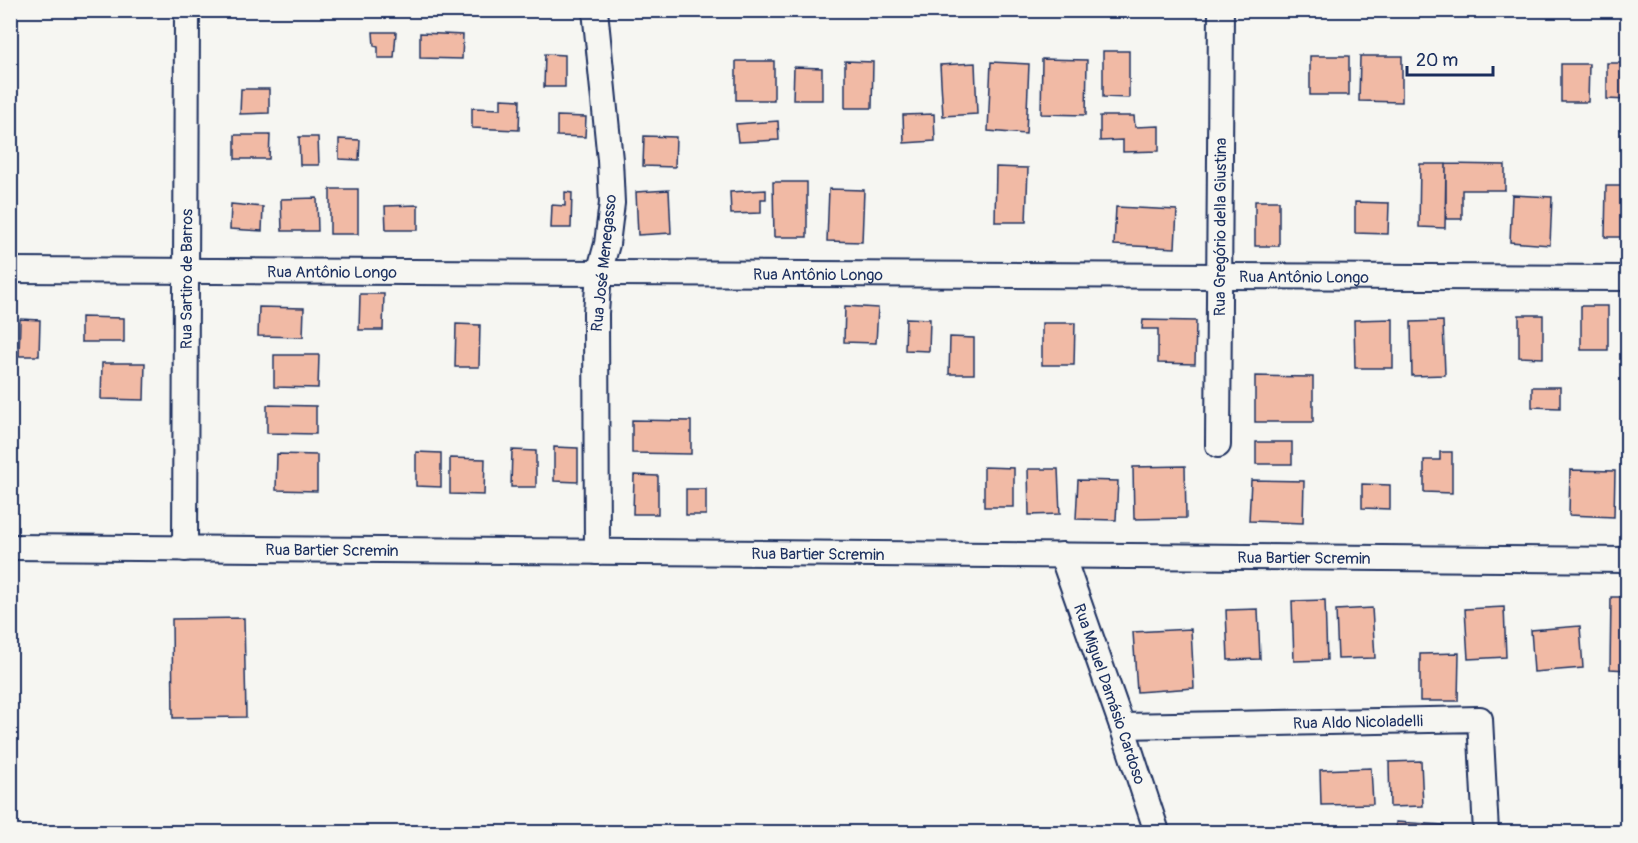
<svg xmlns="http://www.w3.org/2000/svg" width="1638" height="843" font-family="Pangolin,sans-serif">
  <style>
    .building { fill: #f1baa5; stroke: #1b2f5e; stroke-width: 1.5 }
    .lines { fill: none; stroke-linecap: round; stroke-linejoin: round }
    .minor-casing { stroke: #1b2f5e; stroke-width: 28 }
    .minor { stroke: #f6f6f2; stroke-width: 24 }
    .labels { text-anchor: middle; stroke-width: 6; stroke-linejoin: round; paint-order: stroke }
    .street-label { font-size: 16px; fill: #1b2f5e; stroke: #f6f6f2 }
  </style>
  <rect width="100%" height="100%" fill="#f6f6f2"/>
  <filter id="ink" filterUnits="userSpaceOnUse"><feTurbulence type="fractalNoise" baseFrequency=".0167" numOctaves="2"/><feDisplacementMap in="SourceGraphic" scale="12" xChannelSelector="R" yChannelSelector="G"/><feConvolveMatrix kernelMatrix="1 2 1 2 8 2 1 2 1" color-interpolation-filters="sRGB"/></filter>
  <g filter="url(#ink)">
    <path class="building" d="M 373,32 L 396,32 L 394,58 L 378,58 L 378,47 L 374,46 Z
      M 420,33 L 463,35 L 462,59 L 420,58 Z
      M 1103,51 L 1129,51 L 1129,98 L 1103,97 Z
      M 545,54 L 565,55 L 565,87 L 544,87 Z
      M 1310,56 L 1349,56 L 1349,95 L 1310,95 Z
      M 1360,56 L 1402,56 L 1402,102 L 1359,101 Z
      M 1042,59 L 1087,60 L 1086,115 L 1041,114 Z
      M 736,61 L 774,61 L 774,100 L 736,100 Z
      M 845,61 L 873,62 L 872,108 L 845,108 Z
      M 991,62 L 1029,64 L 1026,134 L 988,131 Z
      M 975,63 L 977,114 L 943,116 L 940,65 Z
      M 1607,63 L 1628,63 L 1628,100 L 1607,99 Z
      M 1561,64 L 1589,64 L 1588,102 L 1561,102 Z
      M 794,67 L 822,68 L 822,100 L 793,100 Z
      M 241,89 L 269,89 L 269,113 L 240,114 Z
      M 501,99 L 520,100 L 519,130 L 472,128 L 472,108 L 501,109 Z
      M 934,114 L 935,141 L 904,143 L 903,115 Z
      M 557,116 L 586,117 L 585,137 L 557,136 Z
      M 1100,116 L 1134,116 L 1135,127 L 1159,126 L 1159,151 L 1123,152 L 1123,140 L 1100,141 Z
      M 778,121 L 779,140 L 738,142 L 736,124 Z
      M 235,135 L 270,135 L 269,159 L 235,159 Z
      M 644,136 L 676,137 L 675,167 L 643,166 Z
      M 299,137 L 318,137 L 319,165 L 300,165 Z
      M 339,139 L 360,140 L 359,160 L 339,159 Z
      M 1420,164 L 1446,164 L 1445,228 L 1419,227 Z
      M 1446,164 L 1505,165 L 1505,190 L 1462,190 L 1462,219 L 1446,219 Z
      M 996,167 L 1028,168 L 1026,222 L 995,222 Z
      M 773,182 L 807,182 L 807,237 L 774,237 Z
      M 1606,186 L 1628,186 L 1628,237 L 1605,237 Z
      M 330,189 L 358,189 L 358,234 L 330,234 Z
      M 829,189 L 864,190 L 862,242 L 827,241 Z
      M 669,190 L 671,233 L 638,235 L 636,192 Z
      M 766,190 L 766,199 L 761,199 L 761,213 L 731,214 L 730,192 Z
      M 565,192 L 572,193 L 571,228 L 551,228 L 552,205 L 565,206 Z
      M 1512,195 L 1552,197 L 1550,245 L 1510,242 Z
      M 317,198 L 318,231 L 282,231 L 281,199 Z
      M 1255,201 L 1279,201 L 1279,246 L 1255,246 Z
      M 1355,202 L 1389,203 L 1388,234 L 1355,233 Z
      M 231,204 L 263,207 L 262,231 L 230,229 Z
      M 418,205 L 418,230 L 386,230 L 385,206 Z
      M 1116,207 L 1177,210 L 1175,248 L 1114,245 Z
      M 360,294 L 384,294 L 383,330 L 359,330 Z
      M 845,306 L 878,308 L 876,343 L 844,342 Z
      M 1581,306 L 1608,306 L 1608,350 L 1581,350 Z
      M 259,307 L 304,308 L 303,337 L 258,336 Z
      M 1519,315 L 1543,315 L 1543,358 L 1519,357 Z
      M 81,317 L 124,318 L 124,342 L 81,342 Z
      M 906,318 L 930,319 L 929,351 L 905,350 Z
      M 20,319 L 40,320 L 39,356 L 19,356 Z
      M 1393,319 L 1393,368 L 1355,368 L 1354,320 Z
      M 1143,320 L 1196,321 L 1195,364 L 1158,363 L 1158,329 L 1142,329 Z
      M 1443,321 L 1445,375 L 1412,376 L 1411,322 Z
      M 1042,323 L 1075,323 L 1074,365 L 1042,365 Z
      M 456,324 L 480,325 L 479,367 L 455,367 Z
      M 950,337 L 974,338 L 974,374 L 949,374 Z
      M 274,355 L 319,355 L 318,388 L 274,387 Z
      M 102,363 L 145,363 L 144,400 L 101,399 Z
      M 1255,376 L 1313,377 L 1313,422 L 1255,422 Z
      M 1532,387 L 1560,387 L 1560,408 L 1532,407 Z
      M 267,405 L 316,406 L 316,434 L 267,433 Z
      M 632,420 L 691,421 L 691,454 L 632,453 Z
      M 1256,442 L 1292,442 L 1292,464 L 1256,464 Z
      M 554,447 L 578,448 L 578,482 L 554,481 Z
      M 512,450 L 536,451 L 536,487 L 511,487 Z
      M 416,452 L 441,453 L 441,487 L 416,486 Z
      M 1440,452 L 1452,452 L 1452,493 L 1424,492 L 1424,460 L 1440,460 Z
      M 277,454 L 317,455 L 317,491 L 276,490 Z
      M 450,458 L 485,459 L 484,495 L 450,494 Z
      M 1185,466 L 1186,518 L 1134,519 L 1133,467 Z
      M 984,467 L 1014,468 L 1014,507 L 984,507 Z
      M 1028,469 L 1058,469 L 1060,514 L 1029,515 Z
      M 1570,470 L 1615,471 L 1614,517 L 1569,515 Z
      M 634,475 L 658,476 L 658,514 L 633,514 Z
      M 1078,480 L 1118,481 L 1116,520 L 1076,519 Z
      M 1251,480 L 1304,481 L 1303,523 L 1249,521 Z
      M 1362,484 L 1390,485 L 1390,509 L 1362,508 Z
      M 686,489 L 706,489 L 706,515 L 686,515 Z
      M 1611,597 L 1628,597 L 1628,670 L 1610,669 Z
      M 1325,600 L 1327,660 L 1294,661 L 1292,601 Z
      M 1504,607 L 1506,657 L 1468,659 L 1465,609 Z
      M 1372,608 L 1375,658 L 1338,659 L 1336,610 Z
      M 1258,609 L 1260,659 L 1228,660 L 1226,610 Z
      M 244,618 L 246,717 L 173,718 L 172,619 Z
      M 1580,626 L 1583,668 L 1534,672 L 1531,630 Z
      M 1191,629 L 1194,688 L 1137,692 L 1133,632 Z
      M 1459,653 L 1458,701 L 1420,701 L 1420,654 Z
      M 1421,761 L 1423,806 L 1390,807 L 1389,762 Z
      M 1371,768 L 1373,804 L 1321,805 L 1320,770 Z
      M 1396,822 L 1443,825 L 1443,832 L 1396,832 Z"/>
    <g class="lines">
      <g class="minor-casing">
        <g id="minor">
          <path d="M 595,10 L 610,160 L 612,203 L 607,244 L 599,273 L 596,313 L 597,552"/>
          <path id="s1" d="M 10,270 L 1628,278"/>
          <path id="s2" d="M 1218,445 L 1221,10"/>
          <path id="s3" d="M 10,547 L 1628,560"/>
          <path id="s4" d="M 185,549 L 187,10"/>
          <path id="s5" d="M 1062,555 L 1122,726 L 1157,832"/>
          <path id="s6" d="M 1122,726 L 1480,719 L 1486,832"/>
        </g>
      </g>
      <use href="#minor" class="minor"/>
    </g>
  </g>
  <g class="labels">
    <g class="street-label">
      <text dy="6" stroke="none"><textPath href="#s2" startOffset="218">Rua Gregório della Giustina</textPath></text>
      <text transform="translate(603 263) rotate(-84)" y="6">Rua José Menegasso</text>
      <text dy="6" stroke="none"><textPath href="#s1" startOffset="322">Rua Antônio Longo</textPath></text>
      <text dy="6" stroke="none"><textPath href="#s1" startOffset="808">Rua Antônio Longo</textPath></text>
      <text dy="6" stroke="none"><textPath href="#s1" startOffset="1294">Rua Antônio Longo</textPath></text>
      <text dy="6" stroke="none"><textPath href="#s4" startOffset="270">Rua Sartiro de Barros</textPath></text>
      <text dy="6" stroke="none"><textPath href="#s3" startOffset="322">Rua Bartier Scremin</textPath></text>
      <text dy="6" stroke="none"><textPath href="#s3" startOffset="808">Rua Bartier Scremin</textPath></text>
      <text dy="6" stroke="none"><textPath href="#s3" startOffset="1294">Rua Bartier Scremin</textPath></text>
      <text dy="6" stroke="none"><textPath href="#s5" startOffset="147">Rua Miguel Damásio Cardoso</textPath></text>
      <text dy="6" stroke="none"><textPath href="#s6" startOffset="236">Rua Aldo Nicoladelli</textPath></text>
    </g>
  </g>
  <rect width="1638" height="843" fill="none" stroke="#f6f6f2" stroke-width="36"/>
  <rect x="18" y="18" width="1602" height="807" fill="none" stroke="#1b2f5e" stroke-width="2" filter="url(#ink)"/>
  <path d="M1407 66v9h86v-9" fill="none" stroke="#1b2f5e" stroke-width="3"/>
  <text x="1416" y="66" font-size="18" fill="#1b2f5e" stroke="#f6f6f2" stroke-width="4.5" paint-order="stroke">20 m</text>
</svg>
